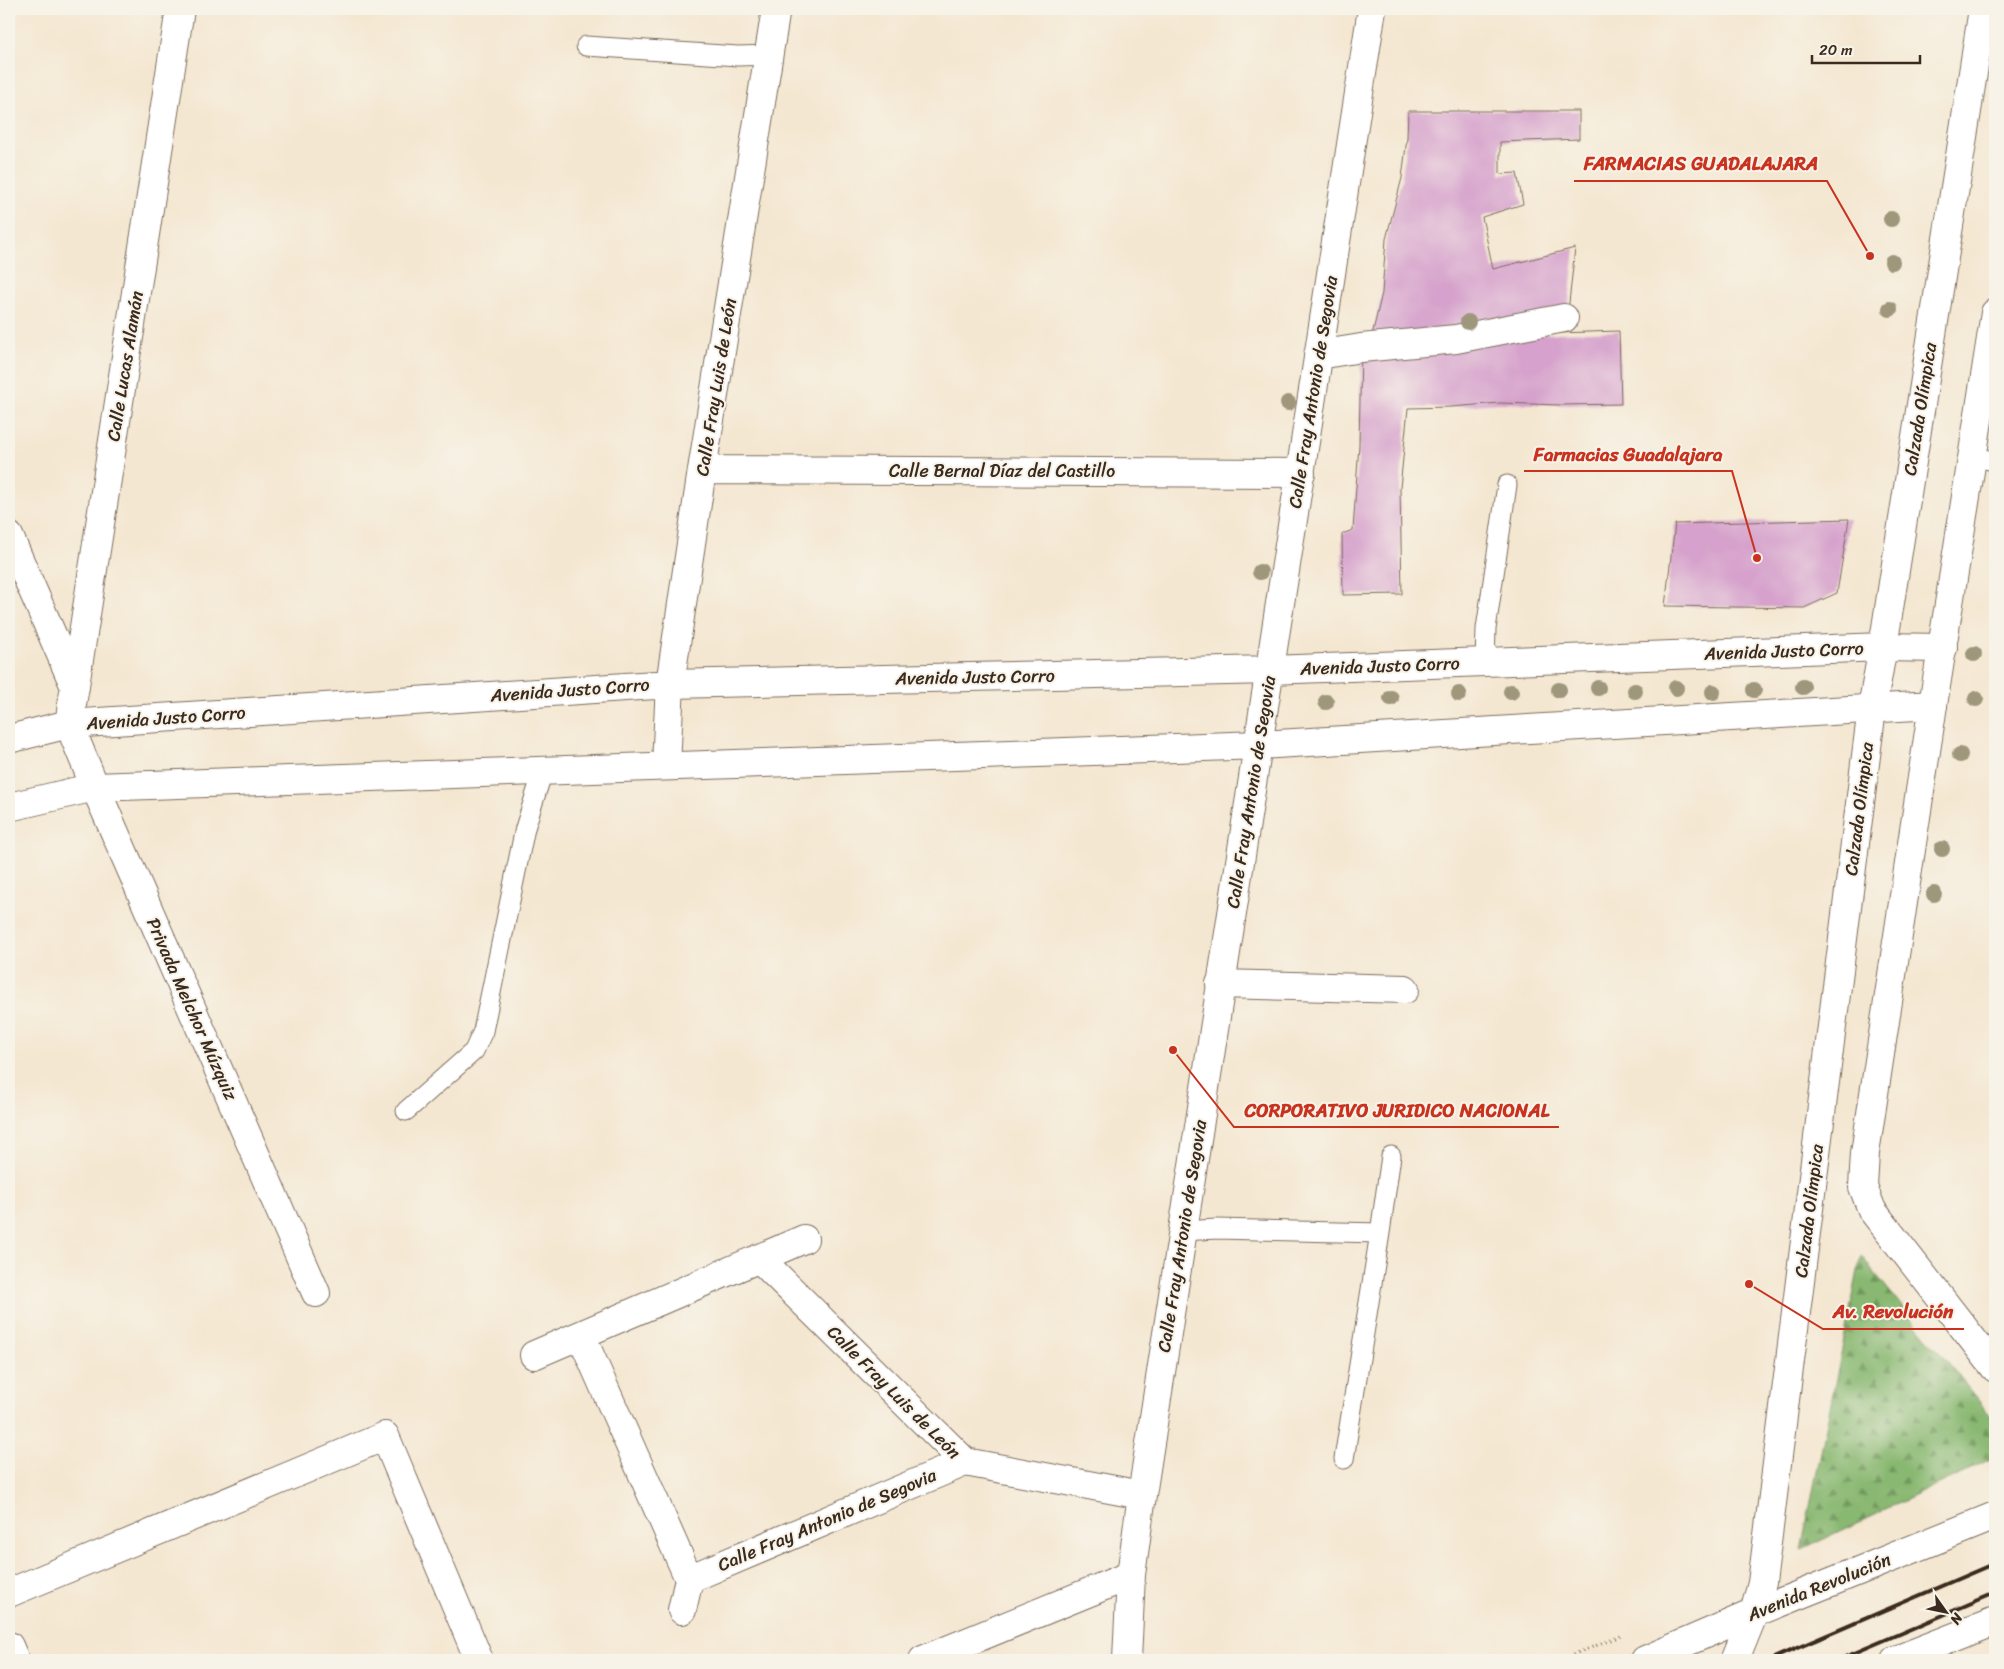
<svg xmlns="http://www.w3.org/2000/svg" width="2004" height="1669" font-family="Sriracha,sans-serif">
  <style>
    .forest { fill: url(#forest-firs); stroke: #627148 }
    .building { fill: #d6a1cc }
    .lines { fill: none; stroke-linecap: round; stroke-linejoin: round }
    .lane-casing { stroke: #7c6c5d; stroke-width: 21 }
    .street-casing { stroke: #7c6c5d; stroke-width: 30 }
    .primary-casing { stroke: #7c6c5d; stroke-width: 30 }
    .path { stroke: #7c6c5d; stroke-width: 3; stroke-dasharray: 1 4; stroke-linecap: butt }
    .lane { stroke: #fff; stroke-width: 19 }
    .street { stroke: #fff; stroke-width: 28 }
    .primary { stroke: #fff; stroke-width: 28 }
    .rail { stroke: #3b2a1e; stroke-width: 4 }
    .tree { fill: #9e977c }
    .labels { text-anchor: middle; stroke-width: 4; stroke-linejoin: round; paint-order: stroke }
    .street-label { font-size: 18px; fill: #3b2a1e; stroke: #f7f3e8 }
    .leader { fill: none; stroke: #c8321e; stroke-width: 2 }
    .callout-dot { fill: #c8321e; stroke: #f7f3e8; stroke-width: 2 }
    .callout-label { font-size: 19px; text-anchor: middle; font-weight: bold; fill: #c8321e; stroke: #f7f3e8; stroke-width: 4; stroke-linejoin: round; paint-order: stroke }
  </style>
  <defs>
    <pattern id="forest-firs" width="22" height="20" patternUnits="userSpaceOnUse" patternTransform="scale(1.25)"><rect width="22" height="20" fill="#88b871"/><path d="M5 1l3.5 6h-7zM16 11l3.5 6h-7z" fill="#70965c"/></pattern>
  </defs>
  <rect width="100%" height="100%" fill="#f7f3e8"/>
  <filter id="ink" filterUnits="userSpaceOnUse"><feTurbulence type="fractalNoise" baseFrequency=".02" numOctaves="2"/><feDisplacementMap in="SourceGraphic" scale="10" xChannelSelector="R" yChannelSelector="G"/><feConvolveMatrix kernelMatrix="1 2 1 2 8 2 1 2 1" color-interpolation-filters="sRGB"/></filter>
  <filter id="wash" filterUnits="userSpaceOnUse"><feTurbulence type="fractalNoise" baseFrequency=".0096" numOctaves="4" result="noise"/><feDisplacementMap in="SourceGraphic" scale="20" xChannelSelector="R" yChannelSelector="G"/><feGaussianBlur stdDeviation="1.12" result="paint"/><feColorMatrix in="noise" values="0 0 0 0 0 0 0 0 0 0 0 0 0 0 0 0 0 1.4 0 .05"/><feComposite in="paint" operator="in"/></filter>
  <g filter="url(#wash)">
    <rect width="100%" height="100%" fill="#f4e7d1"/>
    <path class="forest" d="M 1861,1256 L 1995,1421 L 1995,1457 L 1801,1550 Z"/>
    <g id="blocks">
      <path class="building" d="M 1408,111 L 1579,111 L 1579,139 L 1500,142 L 1500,174 L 1517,173 L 1523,204 L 1482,217 L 1493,269 L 1575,248 L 1568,312 L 1370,344 L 1382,293 L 1386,239 L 1402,178 L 1407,138 Z
        M 1619,331 L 1621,404 L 1560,405 L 1500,403 L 1451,407 L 1408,408 L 1400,488 L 1402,594 L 1343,595 L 1342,534 L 1353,530 L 1359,445 L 1361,352 L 1558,333 Z
        M 1849,519 L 1837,593 L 1804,608 L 1665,606 L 1675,524 Z"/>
    </g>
  </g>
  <g filter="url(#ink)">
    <use href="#blocks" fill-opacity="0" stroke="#7c6c5d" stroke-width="1"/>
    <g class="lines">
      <g class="lane-casing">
        <path id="lane" d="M 586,46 L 738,56 L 770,55
          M 1973,457 L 1995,461
          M 1485,662 L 1486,629 L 1507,485
          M 406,1111 L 474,1051 L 483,1031 L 525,828 L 543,771
          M 1182,1231 L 1217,1229 L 1380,1233 L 1344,1459
          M 1380,1233 L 1391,1156"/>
      </g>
      <g class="street-casing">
        <path id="street" d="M 180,9 L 69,724 L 95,787 L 316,1293
          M 1318,355 L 1361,348 L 1456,339 L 1564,318
          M 702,470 L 1301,473
          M 9,536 L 75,687
          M 9,739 L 69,724 L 670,684 L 1270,670 L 1883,647 L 1943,648
          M 666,766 L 670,684 L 702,470 L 776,9
          M 9,807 L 95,787 L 1259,745 L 1933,705
          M 1220,984 L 1405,989
          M 759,1258 L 965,1462 L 1142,1495
          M 581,1335 L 689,1579 L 682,1610
          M 534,1355 L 804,1239
          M 689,1579 L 965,1462
          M 9,1593 L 385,1436 L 479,1660
          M 9,1646 L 15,1660
          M 923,1660 L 1131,1575
          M 1127,1660 L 1131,1575 L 1142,1495 L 1372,9"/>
      </g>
      <g class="primary-casing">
        <path id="primary" d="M 1995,313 L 1933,705 L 1865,1153 L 1863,1187 L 1872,1210 L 1995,1368
          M 1645,1660 L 1754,1613 L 1995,1516
          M 1735,1660 L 1754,1613 L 1762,1583 L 1872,708 L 1883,647 L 1983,9
          M 1896,1660 L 1995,1621"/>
      </g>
      <path class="path" d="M 1559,1660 L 1621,1636"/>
      <use href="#lane" class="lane"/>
      <use href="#street" class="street"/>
      <use href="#primary" class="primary"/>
      <path class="rail" d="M 1769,1660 L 1995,1563
        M 1838,1660 L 1995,1593"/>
    </g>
    <g class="tree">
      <circle cx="1891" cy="219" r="8"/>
      <circle cx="1892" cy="262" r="8"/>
      <circle cx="1890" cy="309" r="8"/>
      <circle cx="1468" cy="322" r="8"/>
      <circle cx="1288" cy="403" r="8"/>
      <circle cx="1260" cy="572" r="8"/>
      <circle cx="1974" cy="654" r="8"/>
      <circle cx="1803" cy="687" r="8"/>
      <circle cx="1598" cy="688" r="8"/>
      <circle cx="1676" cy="688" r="8"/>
      <circle cx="1559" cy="690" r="8"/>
      <circle cx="1754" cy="690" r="8"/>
      <circle cx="1635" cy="691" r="8"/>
      <circle cx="1511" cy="692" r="8"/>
      <circle cx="1713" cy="692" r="8"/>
      <circle cx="1459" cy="694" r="8"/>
      <circle cx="1391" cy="698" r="8"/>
      <circle cx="1976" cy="699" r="8"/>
      <circle cx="1326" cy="702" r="8"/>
      <circle cx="1960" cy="755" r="8"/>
      <circle cx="1942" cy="849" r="8"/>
      <circle cx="1934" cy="894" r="8"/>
    </g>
  </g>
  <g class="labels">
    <g class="street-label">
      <text transform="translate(125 366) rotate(-81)" y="6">Calle Lucas Alamán</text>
      <text transform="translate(716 387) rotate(-81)" y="6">Calle Fray Luis de León</text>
      <text transform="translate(1313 392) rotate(-81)" y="6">Calle Fray Antonio de Segovia</text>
      <text transform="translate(1920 409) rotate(-81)" y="6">Calzada Olímpica</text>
      <text x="1002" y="477">Calle Bernal Díaz del Castillo</text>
      <text transform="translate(1784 651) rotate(-2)" y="6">Avenida Justo Corro</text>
      <text transform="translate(1380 666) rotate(-2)" y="6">Avenida Justo Corro</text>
      <text transform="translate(975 677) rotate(-1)" y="6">Avenida Justo Corro</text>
      <text transform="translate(570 690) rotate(-4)" y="6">Avenida Justo Corro</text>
      <text transform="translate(166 718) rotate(-4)" y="6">Avenida Justo Corro</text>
      <text transform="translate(1251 792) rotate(-81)" y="6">Calle Fray Antonio de Segovia</text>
      <text transform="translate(1859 809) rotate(-83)" y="6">Calzada Olímpica</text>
      <text transform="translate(192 1009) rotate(66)" y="6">Privada Melchor Múzquiz</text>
      <text transform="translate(1809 1211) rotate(-83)" y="6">Calzada Olímpica</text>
      <text transform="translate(1182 1236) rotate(-81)" y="6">Calle Fray Antonio de Segovia</text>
      <text transform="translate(894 1392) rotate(45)" y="6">Calle Fray Luis de León</text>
      <text transform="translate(827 1520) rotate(-23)" y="6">Calle Fray Antonio de Segovia</text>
      <text transform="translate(1819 1587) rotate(-22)" y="6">Avenida Revolución</text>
    </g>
  </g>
  <path class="leader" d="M1870 256L1827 181H1574M1757 558L1732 471H1524M1173 1050L1234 1127H1559M1749 1284L1823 1329H1964"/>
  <g class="callout-dot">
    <circle cx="1870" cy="256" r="5"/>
    <circle cx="1757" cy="558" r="5"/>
    <circle cx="1173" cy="1050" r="5"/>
    <circle cx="1749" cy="1284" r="5"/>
  </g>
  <g class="callout-label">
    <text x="1701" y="170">FARMACIAS GUADALAJARA</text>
    <text x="1628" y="461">Farmacias Guadalajara</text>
    <text x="1397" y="1117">CORPORATIVO JURIDICO NACIONAL</text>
    <text x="1893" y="1318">Av. Revolución</text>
  </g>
  <rect width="2004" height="1669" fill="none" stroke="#f7f3e8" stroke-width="30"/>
  <g transform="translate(1946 1612) rotate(123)" stroke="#f7f3e8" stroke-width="4" paint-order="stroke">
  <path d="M0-4L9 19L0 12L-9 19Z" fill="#3b2a1e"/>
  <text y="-8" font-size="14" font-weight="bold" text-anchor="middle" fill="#3b2a1e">N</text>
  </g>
  <path d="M1812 55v8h108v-8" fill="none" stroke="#3b2a1e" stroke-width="2.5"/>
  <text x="1819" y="55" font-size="15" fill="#3b2a1e" stroke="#f7f3e8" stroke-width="4" paint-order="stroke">20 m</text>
</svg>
